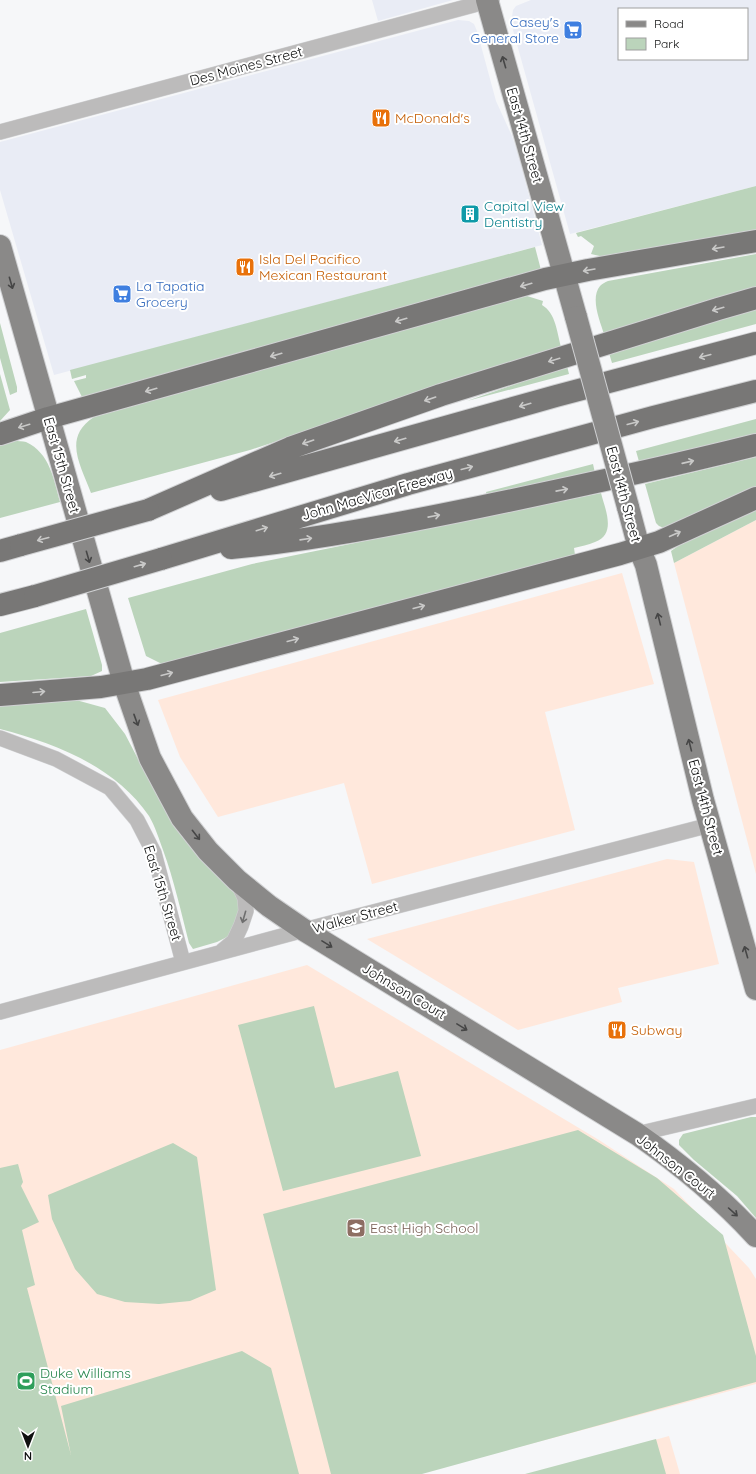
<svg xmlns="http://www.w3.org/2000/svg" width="756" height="1474" font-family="Quicksand,sans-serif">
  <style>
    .built { fill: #e9ecf5; fill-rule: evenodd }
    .education { fill: #ffe8dc }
    .green { fill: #bbd4bb }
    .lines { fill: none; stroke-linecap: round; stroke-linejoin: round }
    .minor-casing { stroke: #d1d2d4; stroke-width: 16 }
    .primary-casing { stroke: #d1d2d4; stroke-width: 24 }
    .motorway-casing { stroke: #d1d2d4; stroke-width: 24 }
    .minor { stroke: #bcbbbb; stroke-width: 15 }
    .primary { stroke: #8a8988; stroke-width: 22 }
    .motorway { stroke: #787776; stroke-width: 22 }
    .primary-bridge-casing { stroke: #d1d2d4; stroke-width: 24; stroke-linecap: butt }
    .motorway-bridge-casing { stroke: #d1d2d4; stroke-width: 24; stroke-linecap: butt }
    .primary-bridge { stroke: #8a8988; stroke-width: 22 }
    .motorway-bridge { stroke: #787776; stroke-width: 22 }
    .oneway { stroke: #464646 }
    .oneway2 { stroke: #c9c9c8 }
    .oneway3 { stroke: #6e6e6e }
    .labels { text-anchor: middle; stroke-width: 4; stroke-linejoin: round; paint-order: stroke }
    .shop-label { font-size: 14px; fill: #366cbe; stroke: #fff; text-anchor: end }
    .street-label { font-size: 14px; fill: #0f1010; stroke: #fff }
    .food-label { font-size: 14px; fill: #c56008; stroke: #fff; text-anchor: start }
    .culture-label { font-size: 14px; fill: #0d838f; stroke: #fff; text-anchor: start }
    .education-label { font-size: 14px; fill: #785e54; stroke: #fff; text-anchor: start }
    .leisure-label { font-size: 14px; fill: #27864d; stroke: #fff; text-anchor: start }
  </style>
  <rect width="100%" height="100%" fill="#f6f7f9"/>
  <path class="built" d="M 372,0 L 453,0 L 378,21 Z
    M 531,0 L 756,0 L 756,186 L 570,234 L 511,23 L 513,10 L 516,6 ZM 619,9 L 747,9 L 747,59 L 619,59 Z
    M 458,20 L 469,21 L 474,24 L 477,31 L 496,101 L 512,136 L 518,154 L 542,245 L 54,375 L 0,190 L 0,142 Z"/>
  <path class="education" d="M 756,520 L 756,874 L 674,563 Z
    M 622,573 L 654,684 L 545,712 L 575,830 L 372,884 L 344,783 L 218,817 L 180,757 L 158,700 Z
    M 667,859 L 694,862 L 719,964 L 618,988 L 622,1002 L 518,1030 L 367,939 Z
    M 307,965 L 599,1140 L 674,1189 L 749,1268 L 756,1279 L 756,1384 L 417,1474 L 0,1474 L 0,1050 Z
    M 669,1436 L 680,1474 L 532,1474 Z"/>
  <path class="green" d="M 756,186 L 756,231 L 604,257 L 591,254 L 594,246 L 581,236 L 578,237 L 576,233 Z
    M 535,247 L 541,270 L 82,397 L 74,381 L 86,378 L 86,375 L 72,379 L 70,370 Z
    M 756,254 L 756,287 L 604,334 C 600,321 590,298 600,286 C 602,284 605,282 608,281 Z
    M 527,296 L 543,301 L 542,305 C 556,313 557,333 561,347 L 250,450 L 91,493 C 81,465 62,438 94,417 L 486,307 Z
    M 756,308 L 756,324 L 612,363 L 609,353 Z
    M 0,323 L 17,387 L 17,392 L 10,395 L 0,358 Z
    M 567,366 L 569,374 L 467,401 Z
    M 0,374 L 10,410 L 0,421 Z
    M 756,419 L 756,436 L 640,465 L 636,451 Z
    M 14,441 C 18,441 23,441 26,442 C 50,453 54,480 60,502 L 0,518 L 0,444 Z
    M 756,457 L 756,489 L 664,528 L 659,526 L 656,523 L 645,484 Z
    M 593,464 L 595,473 L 487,496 L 486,492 Z
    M 601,493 C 605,509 617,534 595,542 C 588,545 581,546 574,548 L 575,555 L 168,663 L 160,663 L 146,656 L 128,598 L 252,564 Z
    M 756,509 L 756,520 L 674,563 L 671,551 L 681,544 Z
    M 86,609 L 102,665 L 102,671 L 91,676 L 0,682 L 0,633 Z
    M 76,700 L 105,708 L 125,734 L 150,782 L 174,821 L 232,887 L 238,899 L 239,911 L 229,936 L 217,942 L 193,949 L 189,943 C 181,912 174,880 163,850 C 159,839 155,826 149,816 C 116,767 55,743 0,729 L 0,705 Z
    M 314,1006 L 335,1088 L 398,1071 L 421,1156 L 283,1191 L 238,1025 Z
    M 751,1117 L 756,1117 L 756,1218 L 737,1196 L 694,1160 L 679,1145 L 679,1140 L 683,1134 Z
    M 578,1130 L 657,1178 L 723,1235 L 756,1356 L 756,1382 L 422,1474 L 331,1474 L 263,1214 Z
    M 173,1143 L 197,1157 L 216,1290 L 190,1301 L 159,1304 L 125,1302 L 97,1294 L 75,1269 L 52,1219 L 48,1195 Z
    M 18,1164 L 23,1182 L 21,1186 L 39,1222 L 22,1230 L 35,1285 L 27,1288 L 71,1455 L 61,1406 L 242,1351 L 271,1368 L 299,1474 L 0,1474 L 0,1168 Z
    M 656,1439 L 666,1474 L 525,1474 Z"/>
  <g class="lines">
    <g class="minor-casing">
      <path id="minor" d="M 0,132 L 492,0
        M 0,738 L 56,759 L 110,788 L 137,820 L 154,853 L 183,962
        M 222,951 L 234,941 L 241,926 L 246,911 L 245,898 L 238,883
        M 0,1012 L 304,930 L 710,825
        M 637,1134 L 756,1106"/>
    </g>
    <g class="primary-casing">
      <path id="primary" d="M 487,0 L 576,317
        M 0,246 L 124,683 L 150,758 L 182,818 L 208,851 L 237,880 L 269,906 L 304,930 L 637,1134 C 680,1164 721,1198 756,1236
        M 628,507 L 639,548 L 646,565 L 703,800 L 756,989"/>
    </g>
    <g class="motorway-casing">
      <path id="motorway" d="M 0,434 L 48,418 L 545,279 L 588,270 L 756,241
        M 221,490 L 556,396 L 756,343
        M 148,510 L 290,448 L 441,395 L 718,309 L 756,298
        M 231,548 C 315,540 396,524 479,507 C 571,488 664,468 756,445
        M 0,551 L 21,545
        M 161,559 L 408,484 L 653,417 L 756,391
        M 0,605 L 35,596
        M 0,695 L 101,687 L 147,679 L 620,554 L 659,542 L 756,498"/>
    </g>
    <use href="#minor" class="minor"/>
    <use href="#primary" class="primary"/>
    <use href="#motorway" class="motorway"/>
    <g class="primary-bridge-casing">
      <path id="primary-bridge" d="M 576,317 L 628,507"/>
    </g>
    <g class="motorway-bridge-casing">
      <path id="motorway-bridge" d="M 21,545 L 148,510
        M 35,596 L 161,559"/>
    </g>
    <use href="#primary-bridge" class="primary-bridge"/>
    <use href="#motorway-bridge" class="motorway-bridge"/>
  </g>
  <defs><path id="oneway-shaft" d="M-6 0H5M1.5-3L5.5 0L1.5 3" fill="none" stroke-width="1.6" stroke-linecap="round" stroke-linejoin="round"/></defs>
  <g class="oneway">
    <use href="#oneway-shaft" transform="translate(504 62) rotate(-106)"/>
    <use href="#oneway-shaft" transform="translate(11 283) rotate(74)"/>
    <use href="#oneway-shaft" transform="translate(88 557) rotate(74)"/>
    <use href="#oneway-shaft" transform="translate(659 619) rotate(-104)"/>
    <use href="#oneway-shaft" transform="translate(136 720) rotate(70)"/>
    <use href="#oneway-shaft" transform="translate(690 745) rotate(-104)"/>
    <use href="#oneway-shaft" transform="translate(196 835) rotate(52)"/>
    <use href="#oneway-shaft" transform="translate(327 944) rotate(32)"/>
    <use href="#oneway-shaft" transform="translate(746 952) rotate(-106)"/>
    <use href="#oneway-shaft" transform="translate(462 1027) rotate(31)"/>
    <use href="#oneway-shaft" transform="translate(733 1212) rotate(42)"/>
  </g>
  <g class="oneway2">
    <use href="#oneway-shaft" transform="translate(718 248) rotate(170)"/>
    <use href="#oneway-shaft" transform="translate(589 270) rotate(170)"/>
    <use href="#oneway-shaft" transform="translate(526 285) rotate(164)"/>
    <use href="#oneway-shaft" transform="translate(718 309) rotate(164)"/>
    <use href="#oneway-shaft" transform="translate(401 320) rotate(164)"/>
    <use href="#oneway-shaft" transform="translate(276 355) rotate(164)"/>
    <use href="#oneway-shaft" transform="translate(705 356) rotate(165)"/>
    <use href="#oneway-shaft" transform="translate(554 360) rotate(163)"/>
    <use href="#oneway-shaft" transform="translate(151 390) rotate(164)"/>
    <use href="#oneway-shaft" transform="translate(430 399) rotate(161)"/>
    <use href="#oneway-shaft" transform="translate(525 405) rotate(164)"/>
    <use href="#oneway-shaft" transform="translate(633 423) rotate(-15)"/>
    <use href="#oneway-shaft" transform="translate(24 426) rotate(163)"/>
    <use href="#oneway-shaft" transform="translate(400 440) rotate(164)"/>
    <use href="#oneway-shaft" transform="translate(308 442) rotate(161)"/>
    <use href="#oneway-shaft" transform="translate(688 462) rotate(-13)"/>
    <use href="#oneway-shaft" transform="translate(467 468) rotate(-15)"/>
    <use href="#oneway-shaft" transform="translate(275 475) rotate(164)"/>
    <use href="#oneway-shaft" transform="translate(562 490) rotate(-11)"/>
    <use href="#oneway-shaft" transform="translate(434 516) rotate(-11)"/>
    <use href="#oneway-shaft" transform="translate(262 529) rotate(-17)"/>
    <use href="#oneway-shaft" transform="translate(675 534) rotate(-24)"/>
    <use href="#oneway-shaft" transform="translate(43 539) rotate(165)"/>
    <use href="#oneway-shaft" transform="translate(306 539) rotate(-8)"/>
    <use href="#oneway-shaft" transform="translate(140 565) rotate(-16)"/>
    <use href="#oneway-shaft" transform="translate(419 607) rotate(-15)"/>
    <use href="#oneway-shaft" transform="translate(293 640) rotate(-15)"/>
    <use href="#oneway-shaft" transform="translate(167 674) rotate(-15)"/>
    <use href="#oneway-shaft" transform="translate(39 692) rotate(-5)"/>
  </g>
  <use class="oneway3" href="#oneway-shaft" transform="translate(244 917) rotate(106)"/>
  <defs>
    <g id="supermarket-square" transform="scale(1)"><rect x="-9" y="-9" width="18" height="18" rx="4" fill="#3f7fe0" stroke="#fff"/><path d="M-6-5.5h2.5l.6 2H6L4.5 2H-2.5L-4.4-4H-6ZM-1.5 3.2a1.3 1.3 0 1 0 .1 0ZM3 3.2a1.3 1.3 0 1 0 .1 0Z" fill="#fff"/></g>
    <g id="restaurant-square" transform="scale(1)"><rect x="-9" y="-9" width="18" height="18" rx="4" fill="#e8710a" stroke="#fff"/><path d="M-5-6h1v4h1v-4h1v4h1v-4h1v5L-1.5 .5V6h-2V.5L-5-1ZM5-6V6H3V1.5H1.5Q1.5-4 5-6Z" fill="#fff"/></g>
    <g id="building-square" transform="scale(1)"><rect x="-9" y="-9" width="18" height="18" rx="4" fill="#0f9aa8" stroke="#fff"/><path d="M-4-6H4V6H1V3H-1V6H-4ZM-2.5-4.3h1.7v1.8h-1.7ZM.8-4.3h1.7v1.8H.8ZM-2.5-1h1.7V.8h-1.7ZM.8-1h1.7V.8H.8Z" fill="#fff"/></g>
    <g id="school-square" transform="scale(1)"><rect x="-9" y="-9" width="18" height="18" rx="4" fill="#8d6e63" stroke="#fff"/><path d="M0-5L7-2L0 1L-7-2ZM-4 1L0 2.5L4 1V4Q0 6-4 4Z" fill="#fff"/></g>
    <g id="stadium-square" transform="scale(1)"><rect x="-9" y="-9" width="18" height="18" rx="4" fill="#2e9e5b" stroke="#fff"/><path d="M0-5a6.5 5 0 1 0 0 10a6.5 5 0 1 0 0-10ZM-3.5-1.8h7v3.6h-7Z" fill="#fff"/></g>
  </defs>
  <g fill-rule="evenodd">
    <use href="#supermarket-square" x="573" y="30"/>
    <use href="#restaurant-square" x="381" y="118"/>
    <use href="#building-square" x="470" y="214"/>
    <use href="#restaurant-square" x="245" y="267"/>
    <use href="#supermarket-square" x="122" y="294"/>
    <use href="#restaurant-square" x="617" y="1030"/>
    <use href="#school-square" x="356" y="1228"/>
    <use href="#stadium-square" x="26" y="1381"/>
  </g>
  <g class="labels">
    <g class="shop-label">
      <text x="559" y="27">Casey's<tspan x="559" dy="16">General Store</tspan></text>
      <text x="136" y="291" text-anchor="start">La Tapatia<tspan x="136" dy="16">Grocery</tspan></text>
    </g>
    <g class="street-label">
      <text transform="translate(246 66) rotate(-15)" y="5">Des Moines Street</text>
      <text transform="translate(525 135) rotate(74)" y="5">East 14th Street</text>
      <text transform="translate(62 465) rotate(74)" y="5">East 15th Street</text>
      <text transform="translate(377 494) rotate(-16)" y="5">John MacVicar Freeway</text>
      <text transform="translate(624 494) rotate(75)" y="5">East 14th Street</text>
      <text transform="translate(706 807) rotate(75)" y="5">East 14th Street</text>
      <text transform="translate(163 893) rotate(73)" y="5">East 15th Street</text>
      <text transform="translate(355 917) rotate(-15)" y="5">Walker Street</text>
      <text transform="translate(404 991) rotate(31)" y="5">Johnson Court</text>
      <text transform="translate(676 1166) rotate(38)" y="5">Johnson Court</text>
    </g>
    <g class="food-label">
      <text x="395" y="123">McDonald's</text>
      <text x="259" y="264">Isla Del Pacifico<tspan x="259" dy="16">Mexican Restaurant</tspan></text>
      <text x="631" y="1035">Subway</text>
    </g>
    <g class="culture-label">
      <text x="484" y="211">Capital View<tspan x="484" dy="16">Dentistry</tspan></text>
    </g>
    <g class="education-label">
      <text x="370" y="1233">East High School</text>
    </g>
    <g class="leisure-label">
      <text x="40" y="1378">Duke Williams<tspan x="40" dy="16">Stadium</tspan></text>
    </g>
  </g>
  <rect x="618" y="8" width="130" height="52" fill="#ffffff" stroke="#9f9f9f"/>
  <rect x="626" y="21" width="20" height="6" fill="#8a8988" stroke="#9f9f9f"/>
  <text x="654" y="28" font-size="12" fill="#0f1010">Road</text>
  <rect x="626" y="38" width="20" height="12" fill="#bbd4bb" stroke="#9f9f9f"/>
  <text x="654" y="48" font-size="12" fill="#0f1010">Park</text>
  <g transform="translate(28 1446) rotate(180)" stroke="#ffffff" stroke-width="3" paint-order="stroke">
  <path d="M0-3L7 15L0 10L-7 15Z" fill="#0f1010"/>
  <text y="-6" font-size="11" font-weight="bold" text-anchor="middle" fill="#0f1010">N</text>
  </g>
</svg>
